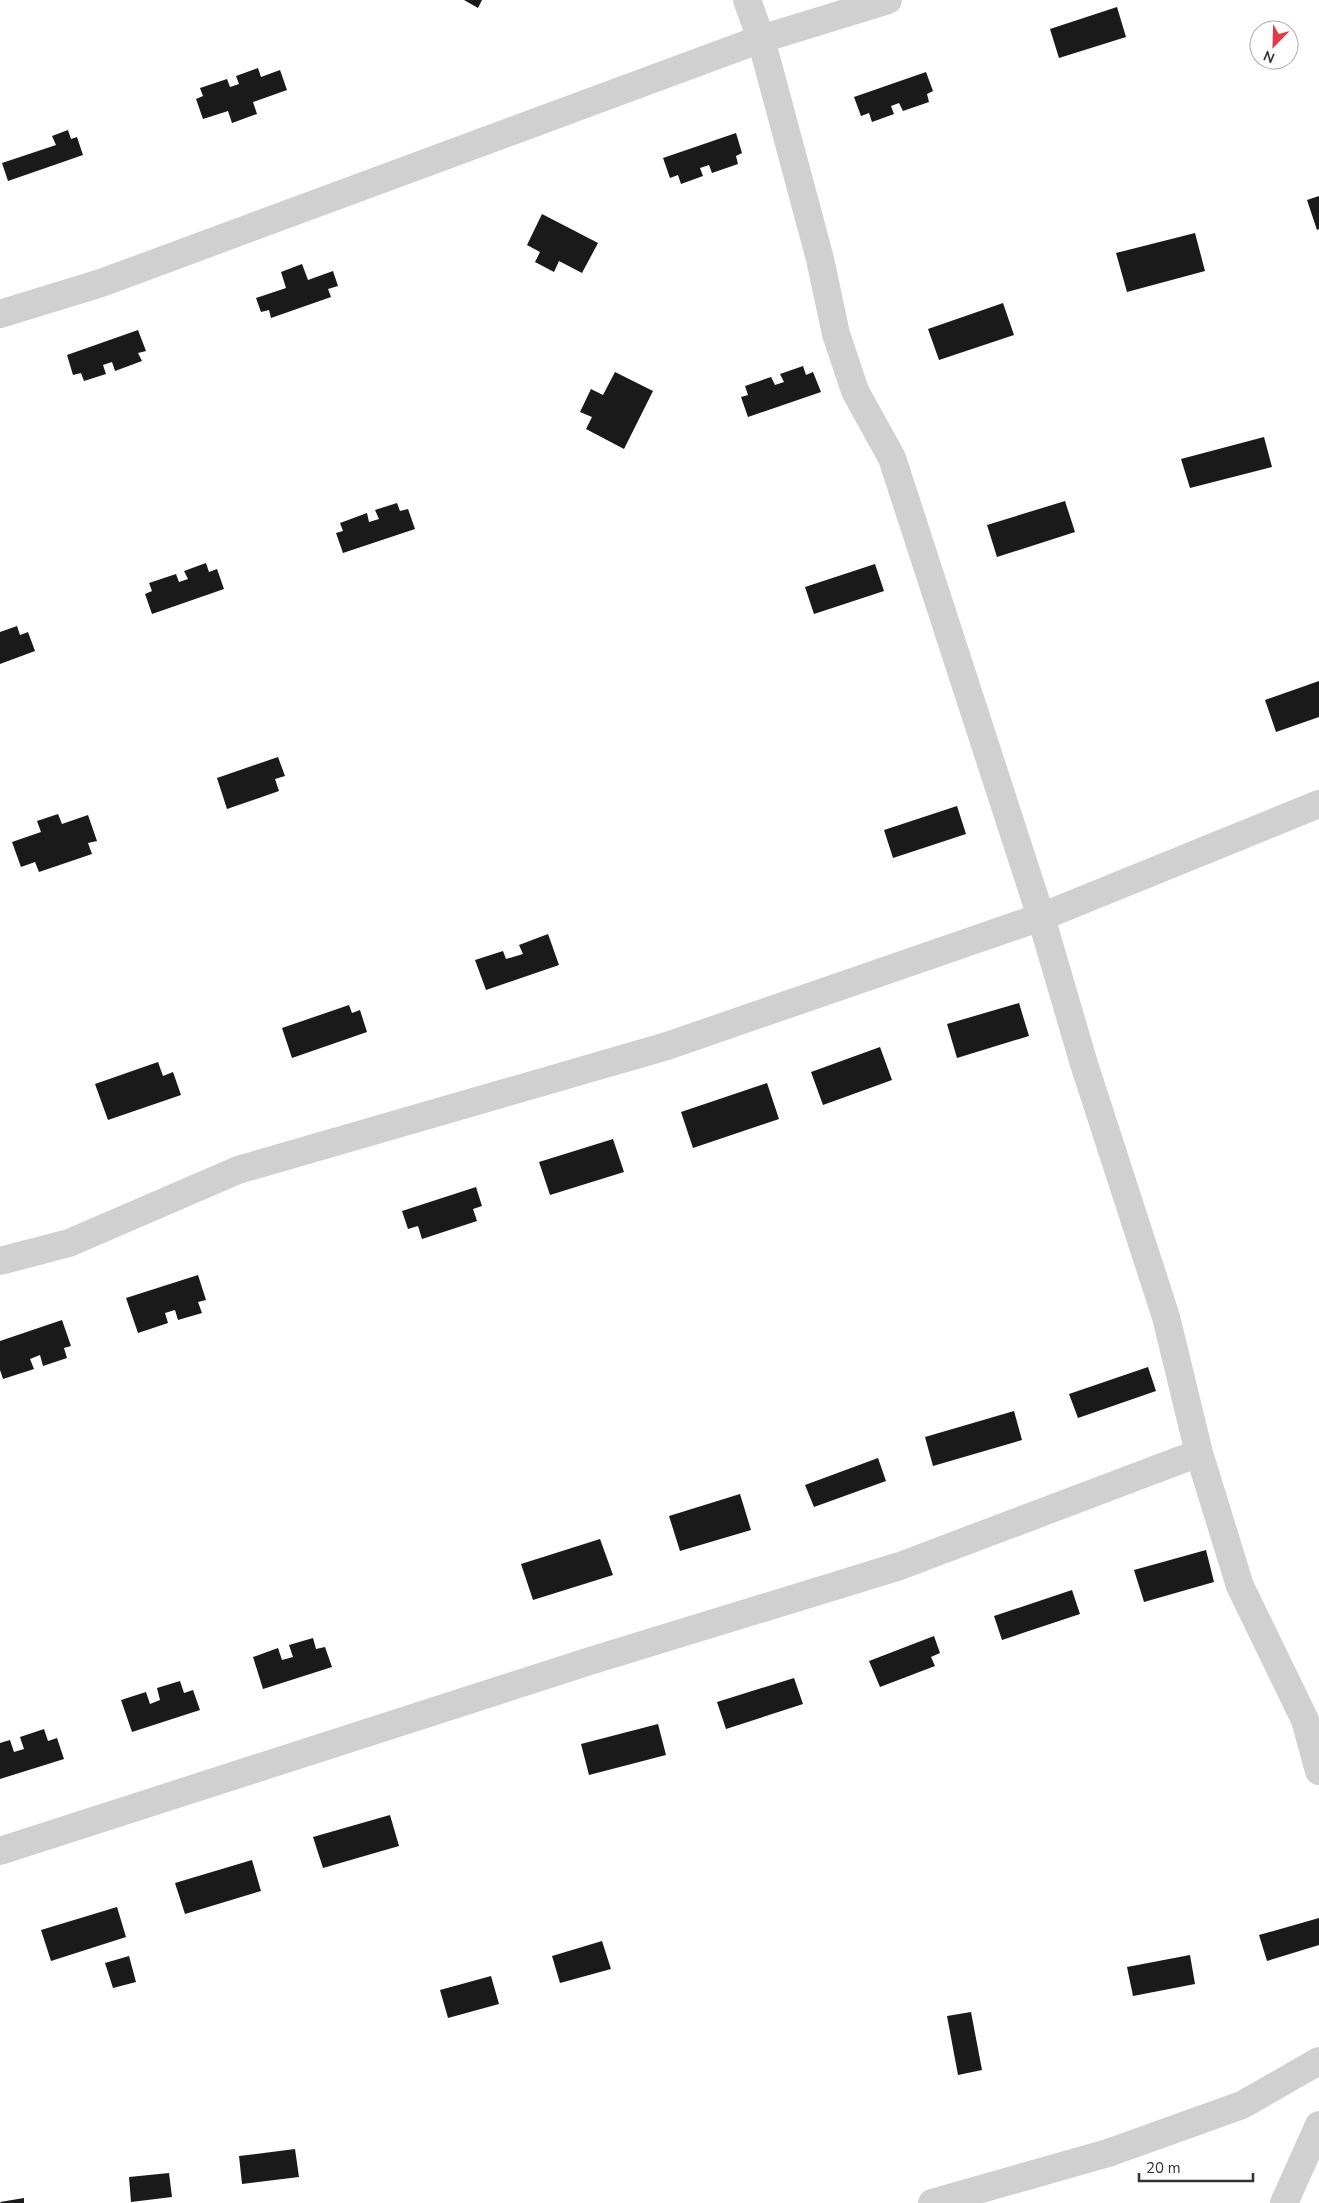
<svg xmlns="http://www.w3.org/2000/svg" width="1319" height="2203" font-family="'Nunito Sans',sans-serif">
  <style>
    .building { fill: #1a1a1a }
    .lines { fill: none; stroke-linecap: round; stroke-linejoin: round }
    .minor { stroke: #d0d0d0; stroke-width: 28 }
  </style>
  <rect width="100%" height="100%" fill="#fff"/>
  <path class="building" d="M 464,0 L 482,0 L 478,8 Z
    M 1117,7 L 1126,37 L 1059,58 L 1050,29 Z
    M 258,68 L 261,77 L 280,70 L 287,90 L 253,102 L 257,114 L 232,123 L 228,111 L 203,119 L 196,99 L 203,96 L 200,88 L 227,79 L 230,87 L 239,84 L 236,76 Z
    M 926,72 L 933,91 L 927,94 L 929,102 L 903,111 L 899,103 L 891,106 L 894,114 L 872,122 L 869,113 L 861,116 L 854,97 Z
    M 68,130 L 71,139 L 77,137 L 83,155 L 8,181 L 2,163 L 56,145 L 52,136 Z
    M 736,133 L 742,153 L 736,156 L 738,164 L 712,173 L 709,165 L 700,168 L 703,176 L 681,184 L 678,175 L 670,178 L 663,158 Z
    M 1319,196 L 1319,229 L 1317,230 L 1307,200 Z
    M 542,214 L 598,243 L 582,273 L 559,261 L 554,272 L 535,262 L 540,252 L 527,245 Z
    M 1195,233 L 1205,271 L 1127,292 L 1116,253 Z
    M 302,264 L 308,280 L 333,271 L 338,286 L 328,289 L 331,297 L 271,318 L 269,310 L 261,312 L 256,298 L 286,288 L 281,272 Z
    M 1003,303 L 1014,335 L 939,360 L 928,329 Z
    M 138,330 L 146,351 L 138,353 L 142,361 L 115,371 L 112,362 L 103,365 L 106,374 L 84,381 L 81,373 L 73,375 L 67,355 Z
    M 803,366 L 806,375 L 813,372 L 821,392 L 748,417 L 741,397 L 748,395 L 745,386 L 771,377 L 775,385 L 784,382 L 780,374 Z
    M 615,372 L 653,391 L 624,449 L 586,429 L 592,417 L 580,412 L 591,389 L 603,395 Z
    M 1264,437 L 1272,467 L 1190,488 L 1181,459 Z
    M 1065,501 L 1075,532 L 997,557 L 987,525 Z
    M 397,503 L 400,511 L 408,509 L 415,529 L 343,553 L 336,533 L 343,531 L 340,523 L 367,513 L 369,522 L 379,519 L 375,510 Z
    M 206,563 L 209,572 L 217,569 L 224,589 L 152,614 L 145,594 L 152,591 L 149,583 L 176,574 L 179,582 L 188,579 L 184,571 Z
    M 875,564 L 884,591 L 814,614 L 805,587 Z
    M 17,626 L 20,635 L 28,632 L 35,651 L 0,664 L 0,632 Z
    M 1319,681 L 1319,717 L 1276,732 L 1265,700 Z
    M 278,757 L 285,776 L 275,779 L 279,791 L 227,809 L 217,778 Z
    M 957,806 L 966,834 L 893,858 L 884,830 Z
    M 58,814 L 62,824 L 88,815 L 97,841 L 88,843 L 92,854 L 39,872 L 35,862 L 21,867 L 12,842 L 41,832 L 37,821 Z
    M 548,934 L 559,965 L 486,990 L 475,960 L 503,951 L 506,959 L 523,954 L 519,945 Z
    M 1019,1003 L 1029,1036 L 957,1058 L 947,1024 Z
    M 349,1005 L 352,1013 L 360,1010 L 367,1032 L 292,1058 L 282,1028 Z
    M 880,1047 L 892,1080 L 823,1105 L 811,1072 Z
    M 158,1062 L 163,1076 L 173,1072 L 181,1095 L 108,1120 L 95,1084 Z
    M 767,1083 L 779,1119 L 693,1148 L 681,1112 Z
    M 613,1139 L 624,1172 L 550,1195 L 539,1162 Z
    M 476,1187 L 482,1206 L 473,1209 L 477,1221 L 422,1239 L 418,1226 L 408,1229 L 402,1211 Z
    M 198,1275 L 206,1300 L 198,1302 L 202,1313 L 178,1320 L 175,1310 L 165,1313 L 168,1323 L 138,1333 L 126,1298 Z
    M 62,1320 L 71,1346 L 64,1348 L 67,1358 L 43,1366 L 40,1355 L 30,1359 L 34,1369 L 3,1379 L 0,1370 L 0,1341 Z
    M 1148,1367 L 1156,1391 L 1078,1418 L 1069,1394 Z
    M 1014,1411 L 1022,1440 L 933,1466 L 925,1437 Z
    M 878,1458 L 886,1481 L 814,1507 L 805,1485 Z
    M 740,1494 L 751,1530 L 680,1551 L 669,1516 Z
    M 600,1539 L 613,1575 L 533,1600 L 521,1564 Z
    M 1206,1550 L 1214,1582 L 1144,1602 L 1134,1570 Z
    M 1072,1590 L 1080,1614 L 1002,1640 L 994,1616 Z
    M 934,1636 L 940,1653 L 931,1657 L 935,1666 L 880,1687 L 869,1661 Z
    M 313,1638 L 316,1649 L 325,1647 L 332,1667 L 263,1689 L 253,1657 L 278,1648 L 282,1660 L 293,1657 L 289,1645 Z
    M 794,1678 L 803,1704 L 726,1729 L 717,1702 Z
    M 180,1681 L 184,1693 L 193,1690 L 200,1710 L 132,1732 L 121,1700 L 146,1692 L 150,1704 L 160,1700 L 157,1688 Z
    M 658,1724 L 666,1755 L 589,1775 L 581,1744 Z
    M 44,1729 L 48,1741 L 57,1738 L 64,1759 L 0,1779 L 0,1743 L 10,1740 L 14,1752 L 24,1749 L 20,1737 Z
    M 390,1815 L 399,1846 L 323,1868 L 313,1837 Z
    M 252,1860 L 261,1891 L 185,1914 L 175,1883 Z
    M 117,1907 L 126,1937 L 51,1961 L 41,1930 Z
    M 1319,1918 L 1319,1945 L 1267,1961 L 1259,1935 Z
    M 602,1941 L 611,1969 L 560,1983 L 552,1956 Z
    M 1190,1955 L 1195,1984 L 1133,1996 L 1127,1967 Z
    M 129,1956 L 136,1982 L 113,1988 L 105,1963 Z
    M 491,1976 L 499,2004 L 448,2018 L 440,1990 Z
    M 971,2012 L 982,2070 L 958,2075 L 947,2016 Z
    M 295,2149 L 299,2177 L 242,2184 L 239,2156 Z
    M 169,2173 L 172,2197 L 131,2202 L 129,2177 Z
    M 24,2198 L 24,2203 L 1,2203 L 0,2202 Z"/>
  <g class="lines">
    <path class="minor" d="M 747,0 L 761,39 L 820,259 L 836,334 L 855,391 L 892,458 L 1041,917 L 1084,1064 L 1166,1317 L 1199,1453 L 1240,1586 L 1305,1720 L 1319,1771
      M 0,314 L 101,283 L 761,39 L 888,0
      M 0,1261 L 69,1243 L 238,1170 L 667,1046 L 1041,917 L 1319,804
      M 0,1851 L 590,1661 L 900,1566 L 1199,1453
      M 932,2203 L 1108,2153 L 1242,2105 L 1319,2061
      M 1284,2203 L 1319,2125"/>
  </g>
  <g transform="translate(1274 45) rotate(203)"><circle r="24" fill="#ffffff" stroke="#adadad"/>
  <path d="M0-4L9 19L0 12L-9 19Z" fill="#e63946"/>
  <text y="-8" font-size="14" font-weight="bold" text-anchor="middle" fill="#333333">N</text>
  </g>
  <path d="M1139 2173v8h114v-8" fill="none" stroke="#333333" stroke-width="2.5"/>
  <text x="1146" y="2173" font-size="15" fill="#333333" stroke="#ffffff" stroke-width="4" paint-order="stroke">20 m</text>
</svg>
